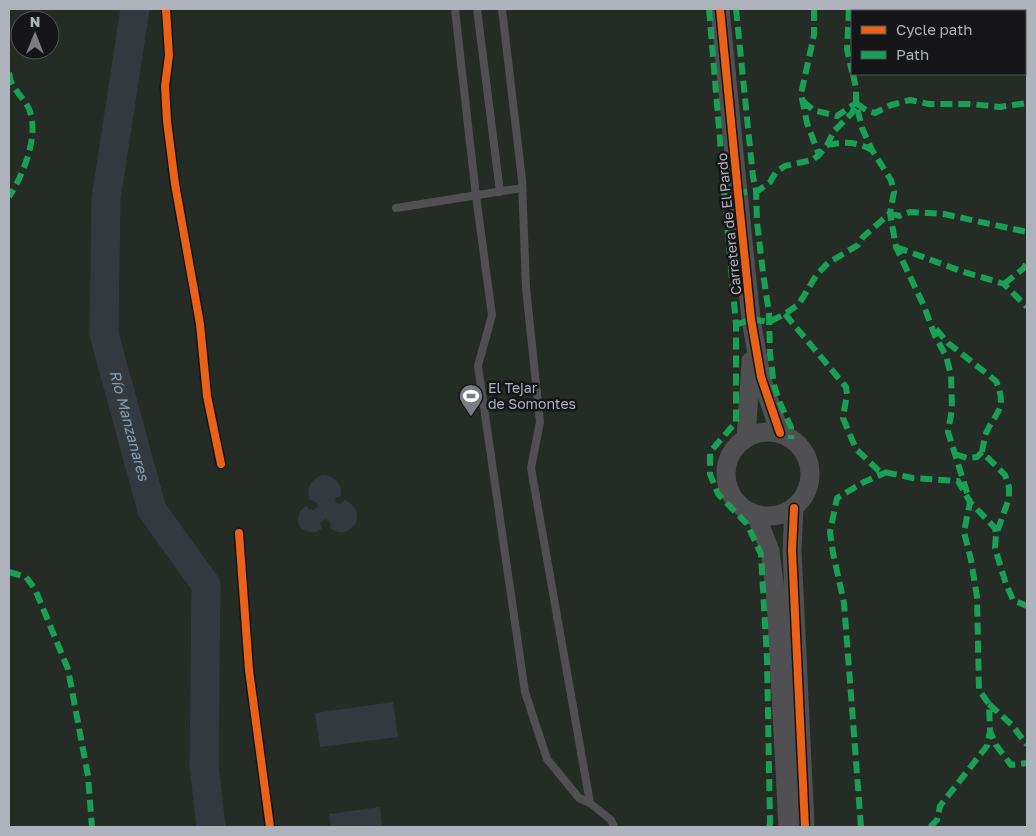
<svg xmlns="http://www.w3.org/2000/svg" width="1036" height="836" font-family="'Golos Text',sans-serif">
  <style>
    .green { fill: #252b25; fill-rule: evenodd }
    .water { fill: #333a3f }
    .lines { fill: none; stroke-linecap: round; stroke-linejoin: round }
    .river { stroke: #333a3f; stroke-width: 29 }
    .service { stroke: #505053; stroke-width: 8 }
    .tertiary { stroke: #505053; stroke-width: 19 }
    .quiet { stroke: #1a9f57; stroke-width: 6; stroke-dasharray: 12 6; stroke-linecap: butt }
    .cycleway-casing { stroke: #151517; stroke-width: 11 }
    .cycleway { stroke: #ea6118; stroke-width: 8 }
    .labels { text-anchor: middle; stroke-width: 5; stroke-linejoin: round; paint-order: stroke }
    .street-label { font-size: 14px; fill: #aeb2ba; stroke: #151517 }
    .poi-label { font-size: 14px; fill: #aeb2ba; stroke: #151517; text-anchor: start }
    .water-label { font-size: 15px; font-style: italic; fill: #899fb0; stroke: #151517 }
  </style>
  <rect width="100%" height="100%" fill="#1b1b1b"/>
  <path class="green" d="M 9,9 L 1027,9 L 1027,827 L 9,827 ZM 852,11 L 1025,11 L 1025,74 L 852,74 ZM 20,20 L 50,20 L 50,50 L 20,50 Z"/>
  <path class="water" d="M 322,475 C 335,476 342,483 341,496 L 335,498 L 336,503 L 340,504 L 345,500 C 355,505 359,512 356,523 C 349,533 340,535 330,528 L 331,525 L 329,521 L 325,519 L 320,523 L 322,528 C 315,535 307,533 300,527 C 296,518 298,510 307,506 L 308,509 L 314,510 L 318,506 L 316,502 L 310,500 C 305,489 311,479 322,475 Z
    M 393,702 L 398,737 L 320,747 L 315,713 Z
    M 380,807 L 382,827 L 331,827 L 329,814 Z"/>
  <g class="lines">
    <path class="river" id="s1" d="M 135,9 L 106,199 L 104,334 L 152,510 L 206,585 L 204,765 L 211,827"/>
    <path class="service" d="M 455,9 L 476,196 L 492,315 L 478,366 L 525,692 L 547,759 L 579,798 L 590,803 L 611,820 L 614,827
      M 477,9 L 500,192
      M 502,9 L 522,180 L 526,288 L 540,422 L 531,468 L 590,803
      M 396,208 L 522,188"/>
    <path class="tertiary" d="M 720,9 L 738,193 L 751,319 L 761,377 L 780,433
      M726 474a42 42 0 1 1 84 0a42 42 0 1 1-84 0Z
      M 746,438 L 751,361
      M 794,508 L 792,550 L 805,827
      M 756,515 L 770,551 L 776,599 L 788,827"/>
    <path class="quiet" d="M 709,9 L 725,200
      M 736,9 L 753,177 L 756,190 L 757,222 L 763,273 L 769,313 L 770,354 L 774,385 L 779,401 L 791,427 L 791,439
      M 814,9 L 814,35 L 801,94 L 807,123 L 819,155
      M 849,9 L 847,49 L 852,72
      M 9,73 C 10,76 10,81 12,84 C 17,93 25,100 29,109 C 40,135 23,175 9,197
      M 853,74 L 856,88 L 856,103 L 862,128 L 872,150 L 891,180 L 894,192 L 890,213 L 896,247 L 924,306 L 935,336 L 946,356 L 951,375 L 952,409 L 948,432 L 970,502 L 964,532 L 971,560 L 977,597 L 979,690 L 989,704 L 990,731 L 996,745 L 1011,765 L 1027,763
      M 803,101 L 813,110 L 837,116 L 856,103
      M 856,103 L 866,110 L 875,113 L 891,105 L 910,100 L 929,104 L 970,104 L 1000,107 L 1027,103
      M 827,145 C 845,142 855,141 872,150
      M 890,213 L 899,216 L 910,212 L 944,214 L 1027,232
      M 896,247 L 961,271 L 1004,284 L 1027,307
      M 1004,284 L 1024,268 L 1027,262
      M 785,314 L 846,387 L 847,394 L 843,418 L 856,449 L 879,471 L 913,478 L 958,481 L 970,502 L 995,528 L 996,535
      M 736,325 L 751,319 L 769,322 L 785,314 L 799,304 L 817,274 L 828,263 L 858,245 L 863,237 L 890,213
      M 936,329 L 948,343 L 996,381 C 1009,411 993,413 985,436 C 984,441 983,447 982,452 L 1005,475 L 1009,487 L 1009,498 L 996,535 L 995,548 L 1006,584 L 1013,600 L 1027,606
      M 955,454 L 967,458 L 977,457 L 982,452
      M 9,572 L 26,577 L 35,589 L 68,669 L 88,776 L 92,827
      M 989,704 L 1012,725 L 1027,745
      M 769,827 L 770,823 L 767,659 L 761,554 L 747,524 L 718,494 L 710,474 L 710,452 L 736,422 L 736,325 L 725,200 L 738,193 L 759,190 L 770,182 L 776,172 L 785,166 L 812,160 L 819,155 L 827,145 L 834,131 L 852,113 L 856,103
      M 861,827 L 844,603 L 833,553 L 830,532 L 837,498 L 864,482 L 887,472
      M 930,827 L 937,820 L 940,806 L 987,746 L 990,731"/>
    <g class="cycleway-casing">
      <path id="cycleway" d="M 166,9 L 169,55 L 165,86 L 167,121 L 175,184 L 200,324 L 207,396 L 221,464
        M 720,9 L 738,193 L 751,319 L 761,377 L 780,433
        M 794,508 L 792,550 L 805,827
        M 239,533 L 249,670 L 270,827"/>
    </g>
    <use href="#cycleway" class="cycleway"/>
  </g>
  <defs>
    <g id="stadium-pin" transform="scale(1.25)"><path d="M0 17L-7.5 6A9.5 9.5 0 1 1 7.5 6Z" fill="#7b7d82" stroke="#151517"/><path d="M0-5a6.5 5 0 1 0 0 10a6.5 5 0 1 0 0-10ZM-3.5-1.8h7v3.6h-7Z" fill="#fff"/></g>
  </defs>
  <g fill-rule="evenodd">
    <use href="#stadium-pin" x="471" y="396"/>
  </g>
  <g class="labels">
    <g class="street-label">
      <text transform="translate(729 224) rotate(-96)" y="5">Carretera de El Pardo</text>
    </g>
    <g class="poi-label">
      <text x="488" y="393">El Tejar<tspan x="488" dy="16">de Somontes</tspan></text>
    </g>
    <g class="water-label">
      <text dy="5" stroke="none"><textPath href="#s1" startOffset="422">Río Manzanares</textPath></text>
    </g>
  </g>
  <rect width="1036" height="836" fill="none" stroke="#aeb2ba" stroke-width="20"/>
  <rect x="851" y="10" width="175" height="65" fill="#151517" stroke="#525458"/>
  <rect x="861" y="26" width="25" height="8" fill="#ea6118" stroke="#525458"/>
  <text x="896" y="35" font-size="15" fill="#aeb2ba">Cycle path</text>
  <rect x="861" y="51" width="25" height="8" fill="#1a9f57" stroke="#525458"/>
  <text x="896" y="60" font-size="15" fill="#aeb2ba">Path</text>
  <g transform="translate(35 35)"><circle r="24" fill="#151517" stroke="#525458"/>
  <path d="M0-4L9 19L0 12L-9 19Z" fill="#7b7d82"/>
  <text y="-8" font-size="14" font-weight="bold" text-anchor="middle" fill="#aeb2ba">N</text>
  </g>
</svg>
